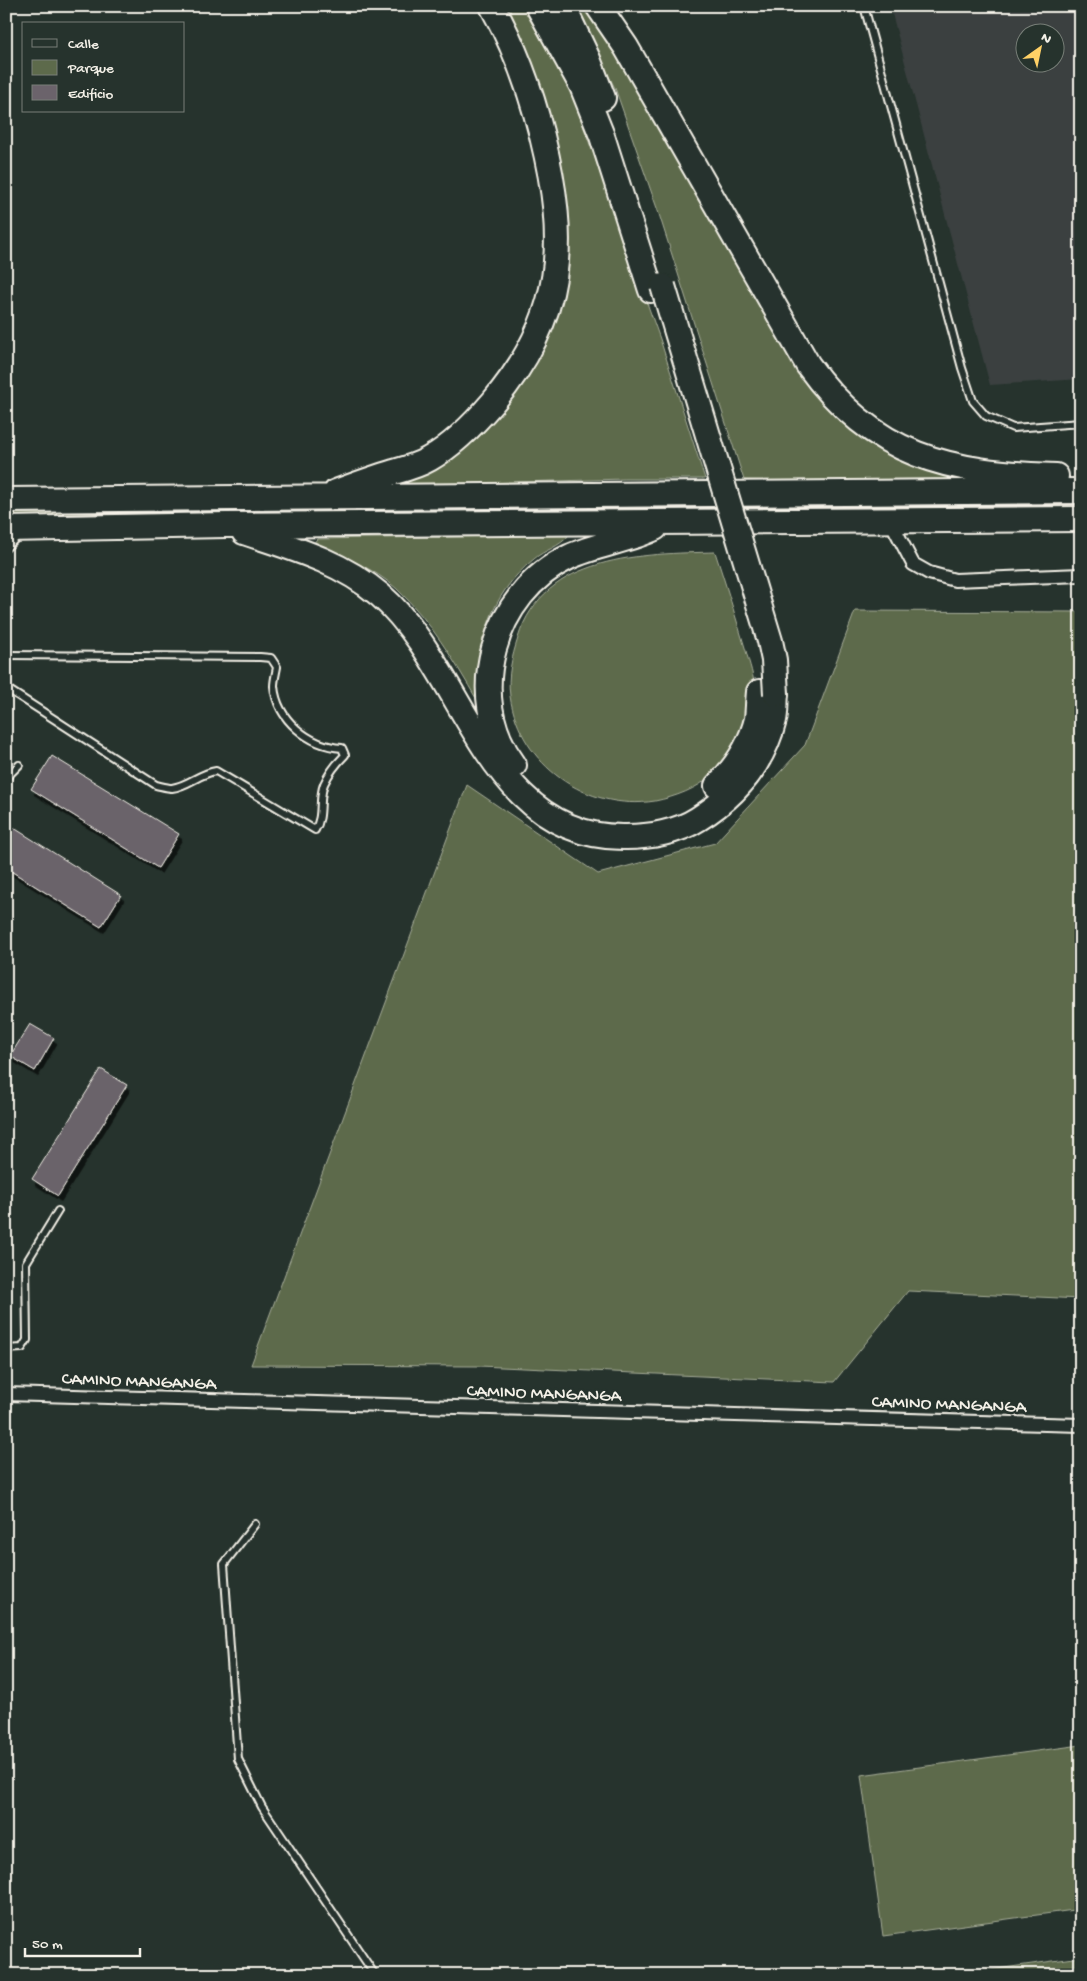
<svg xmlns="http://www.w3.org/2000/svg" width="1087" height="1981" font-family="'Gochi Hand',sans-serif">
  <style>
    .built { fill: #3b4140; fill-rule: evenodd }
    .green { fill: #5d6a4b; stroke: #a8ae9a }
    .building { fill: #6b636b; stroke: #f4f1e8; filter: url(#shadow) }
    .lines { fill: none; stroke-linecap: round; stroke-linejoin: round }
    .lane-casing { stroke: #f4f1e8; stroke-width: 10 }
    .street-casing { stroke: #f4f1e8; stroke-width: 16 }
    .highway-casing { stroke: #f4f1e8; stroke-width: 28 }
    .lane { stroke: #26332d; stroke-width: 6 }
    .street { stroke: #26332d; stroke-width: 12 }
    .highway { stroke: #26332d; stroke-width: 24 }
    .highway-bridge-casing { stroke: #f4f1e8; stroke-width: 28; stroke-linecap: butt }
    .highway-bridge { stroke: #26332d; stroke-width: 24 }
    .labels { text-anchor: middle; stroke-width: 5; stroke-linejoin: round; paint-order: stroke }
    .street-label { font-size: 18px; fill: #f4f1e8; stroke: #26332d }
  </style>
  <defs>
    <filter id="shadow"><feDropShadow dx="3" dy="5.5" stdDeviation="0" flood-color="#0009"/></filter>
  </defs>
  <rect width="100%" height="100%" fill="#26332d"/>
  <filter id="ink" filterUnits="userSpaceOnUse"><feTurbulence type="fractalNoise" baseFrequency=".02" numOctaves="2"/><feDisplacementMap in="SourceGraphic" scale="10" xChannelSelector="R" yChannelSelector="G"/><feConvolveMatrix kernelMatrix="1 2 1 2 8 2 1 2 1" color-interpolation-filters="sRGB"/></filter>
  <g filter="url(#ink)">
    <path class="built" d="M 890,6 L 1081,6 L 1081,379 L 990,385 ZM 1024,32 L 1054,32 L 1054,62 L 1024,62 Z"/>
    <path class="green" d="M 501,6 L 522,6 L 571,92 L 660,339 L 705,479 L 625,479 L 376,486 L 501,403 L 565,252 Z
      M 572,6 L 592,6 L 827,397 L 975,478 L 977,486 L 744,480 L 658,211 L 615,88 Z
      M 1081,502 L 1081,512 L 429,512 L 441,508 Z
      M 362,508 L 373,512 L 6,519 L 6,510 Z
      M 569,535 C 560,547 544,550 534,559 C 488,596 478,644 477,700 C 455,662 430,620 397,589 C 374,568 343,556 313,544 L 317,539 Z
      M 715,552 C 726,585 736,618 746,651 C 749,663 755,678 754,690 C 752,708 743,730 733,746 C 727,755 721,767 712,775 C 697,789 675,797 655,801 C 587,812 520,765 510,696 C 507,676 512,657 518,638 C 544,554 643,554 715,552 Z
      M 855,611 L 1081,612 L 1081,1299 L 908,1291 L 834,1382 L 479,1366 L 251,1365 L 467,785 L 598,874 L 715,843 L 805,745 Z
      M 1081,1745 L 1081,1909 L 883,1936 L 861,1775 Z
      M 1081,1957 L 1081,1975 L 955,1975 Z"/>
    <path class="building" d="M 52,756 L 179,834 L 158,868 L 31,789 Z
      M 6,823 L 121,895 L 101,927 L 6,868 Z
      M 30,1024 L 54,1038 L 35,1071 L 10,1056 Z
      M 101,1069 L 127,1085 L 58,1196 L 32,1179 Z"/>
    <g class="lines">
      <g class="lane-casing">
        <path id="lane" d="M 864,6 L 962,368 L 973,401 L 986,416 L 1013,428 L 1081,423
          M 6,548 L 18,536
          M 6,655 L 260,657 L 271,658 L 277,667 C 276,673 274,680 274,686 C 277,720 309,746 342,748 L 345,755 C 337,763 329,773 324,784 C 318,800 324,816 315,830 L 216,771 C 200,773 188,786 172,788 C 167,788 161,786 156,785 L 6,688
          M 6,778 L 19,765
          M 6,1349 L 22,1348 L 27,1340 L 26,1263 L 58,1211
          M 255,1524 L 224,1564 L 238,1759 L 262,1807 L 375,1975"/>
      </g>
      <g class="street-casing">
        <path id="street" d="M 890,520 L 913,564 L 929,573 L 955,580 L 1081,575
          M 6,1394 L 1081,1425"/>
      </g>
      <g class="highway-casing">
        <path id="highway" d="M 538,6 L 582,86 L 602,136 L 651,290
          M 563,6 L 588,59 L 603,98
          M 598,6 L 626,47 L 808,365 C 874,457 949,473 1056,476
          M 336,492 C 355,485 374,478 394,472 C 405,469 419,465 429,459 C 454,445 475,423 493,402 C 565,317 568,241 542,136 C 531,91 515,47 492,6
          M 6,500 L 1081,491
          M 6,529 L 226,525 L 1081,519
          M 244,532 C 292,548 340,561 380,595 C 465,668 487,840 626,837 C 650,837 678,832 698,819 C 735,796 763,763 774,720 C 776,712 775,702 776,694
          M 514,765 C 463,697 493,593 569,557 C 597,544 628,541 655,528
          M 717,786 C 735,768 751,744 757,719 C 758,710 758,701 759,692"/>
      </g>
      <use href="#lane" class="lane"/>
      <use href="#street" class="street"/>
      <use href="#highway" class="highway"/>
      <g class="highway-bridge-casing">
        <path id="highway-bridge" d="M 663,286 L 770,641 L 774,660 L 776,694"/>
      </g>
      <use href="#highway-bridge" class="highway-bridge"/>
    </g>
  </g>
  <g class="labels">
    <g class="street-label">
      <text transform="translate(139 1380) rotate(2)" y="6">CAMINO MANGANGA</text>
      <text transform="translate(544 1392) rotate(2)" y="6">CAMINO MANGANGA</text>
      <text transform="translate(949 1403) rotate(2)" y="6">CAMINO MANGANGA</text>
    </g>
  </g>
  <rect width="1087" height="1981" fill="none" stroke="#26332d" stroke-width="25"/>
  <rect x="12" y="12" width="1062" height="1956" fill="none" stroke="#f4f1e8" stroke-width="2" filter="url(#ink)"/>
  <rect x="22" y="22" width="162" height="90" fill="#26332d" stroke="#787f78"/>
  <rect x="32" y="39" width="25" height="8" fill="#26332d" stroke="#787f78"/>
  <text x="68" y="48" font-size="15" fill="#f4f1e8">Calle</text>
  <rect x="32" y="60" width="25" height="15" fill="#5d6a4b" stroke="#787f78"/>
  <text x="68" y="72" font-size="15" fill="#f4f1e8">Parque</text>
  <rect x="32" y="85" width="25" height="15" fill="#6b636b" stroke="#787f78"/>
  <text x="68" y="98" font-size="15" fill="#f4f1e8">Edificio</text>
  <g transform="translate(1040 48) rotate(33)"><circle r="24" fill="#26332d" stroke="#787f78"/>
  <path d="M0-4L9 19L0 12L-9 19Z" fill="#ffd166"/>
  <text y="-8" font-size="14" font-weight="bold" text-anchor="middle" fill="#f4f1e8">N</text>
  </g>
  <path d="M25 1948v8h115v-8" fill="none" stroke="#f4f1e8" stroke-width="2.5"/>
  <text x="32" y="1948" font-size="15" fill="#f4f1e8" stroke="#26332d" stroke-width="4" paint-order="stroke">50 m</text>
</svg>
